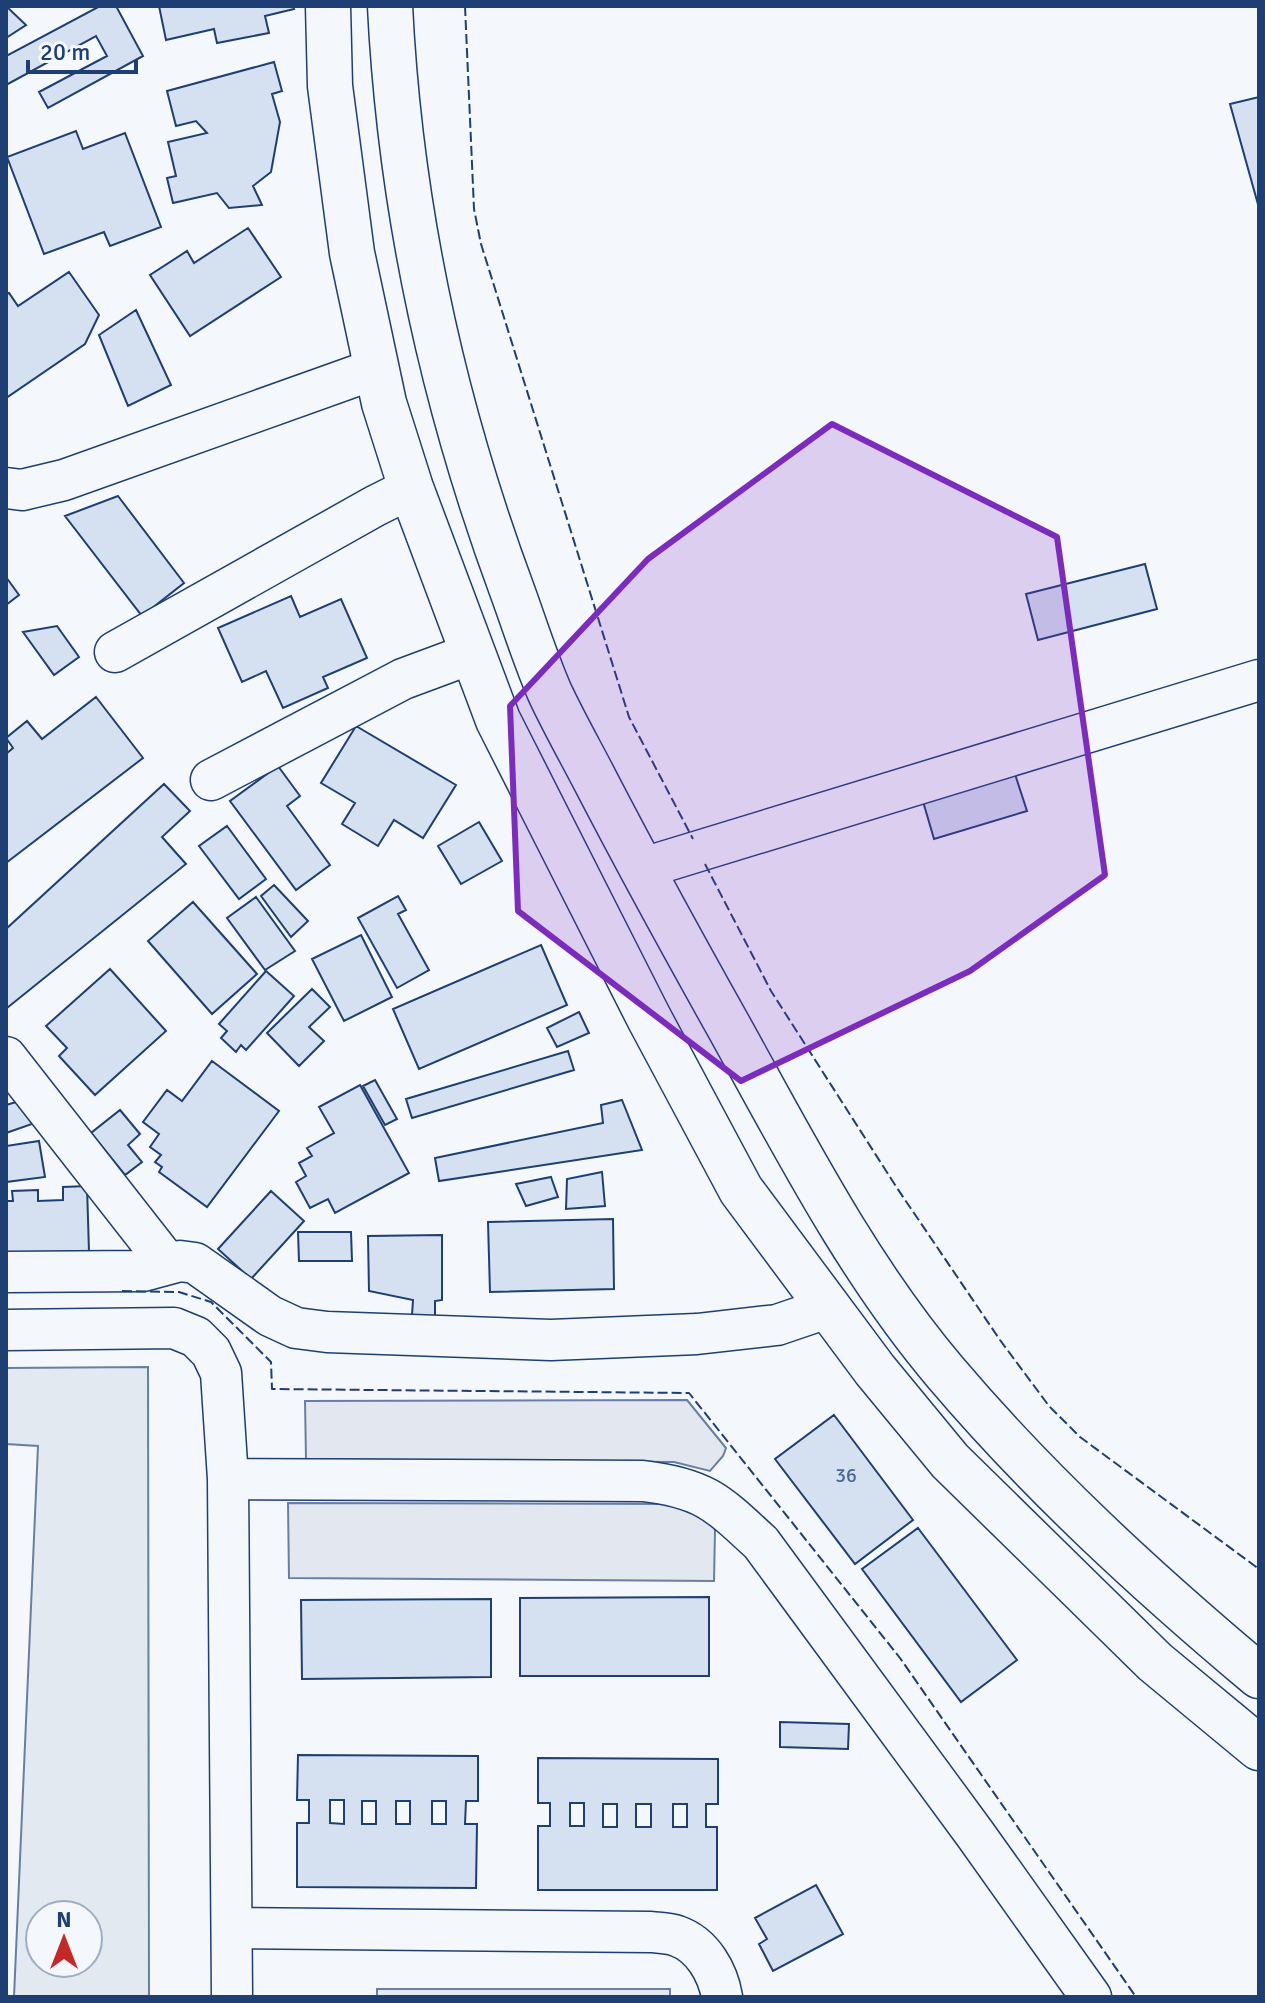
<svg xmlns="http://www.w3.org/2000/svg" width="1265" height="2003" font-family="Signika,sans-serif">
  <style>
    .green { fill: #e3e9f0; stroke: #687fa3; stroke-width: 2; fill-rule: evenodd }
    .parking { fill: #e3e8f0; stroke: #687fa3; stroke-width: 2 }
    .building { fill: #d5e0f0; stroke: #1d3f73; stroke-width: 2; fill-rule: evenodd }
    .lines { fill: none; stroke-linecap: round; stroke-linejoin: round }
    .minor-casing { stroke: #1d3f73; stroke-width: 43 }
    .major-casing { stroke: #1d3f73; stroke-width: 47 }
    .minor { stroke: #f4f7fb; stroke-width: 40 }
    .major { stroke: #f4f7fb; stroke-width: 44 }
    .fence { stroke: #1d3f73; stroke-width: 2; stroke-dasharray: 10 4; stroke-linecap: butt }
    .marked { fill: #7b2cbf; fill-opacity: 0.2; stroke: #7b2cbf; stroke-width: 6; stroke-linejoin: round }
    .labels { text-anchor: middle; stroke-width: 6; stroke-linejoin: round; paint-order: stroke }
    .number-label { font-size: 20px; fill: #4b6792 }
  </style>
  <rect width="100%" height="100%" fill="#f4f7fb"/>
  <path class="green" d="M 148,1367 L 149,1997 L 14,1997 L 38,1446 L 6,1444 L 6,1368 ZM 40,1915 L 88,1915 L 88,1963 L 40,1963 Z
    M 377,1989 L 670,1989 L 670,1997 L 377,1997 Z"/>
  <path class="parking" d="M 687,1400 L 726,1448 L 723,1456 L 710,1471 L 674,1462 L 306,1459 L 305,1401 Z
    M 288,1503 L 672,1504 L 710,1519 L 715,1530 L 714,1581 L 289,1578 Z"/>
  <path class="building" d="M 6,6 L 26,25 L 6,38 Z
    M 100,6 L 116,6 L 143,56 L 48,108 L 39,92 L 107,56 L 96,36 L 6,85 L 6,56 Z
    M 159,6 L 293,6 L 294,9 L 265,16 L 269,33 L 217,43 L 214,29 L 166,40 Z
    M 274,62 L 282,91 L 272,94 L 280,122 L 271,172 L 253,186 L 262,205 L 229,208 L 217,193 L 173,203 L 167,178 L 176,176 L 168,142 L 207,133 L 196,121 L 176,126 L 167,91 Z
    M 1259,97 L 1259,208 L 1230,104 Z
    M 76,131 L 83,149 L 125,133 L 161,227 L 110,246 L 104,232 L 44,254 L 7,157 Z
    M 248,228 L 281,277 L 190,336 L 150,275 L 187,251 L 194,263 Z
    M 69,272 L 99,315 L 85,344 L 6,398 L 6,295 L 9,293 L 18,306 Z
    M 136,310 L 171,385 L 128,406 L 99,335 Z
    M 118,496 L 184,583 L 142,616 L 65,516 Z
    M 1145,564 L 1157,609 L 1038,640 L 1026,594 Z
    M 6,577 L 19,595 L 6,605 Z
    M 291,596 L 300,617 L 341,599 L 367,658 L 323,677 L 328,688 L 283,708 L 266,671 L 242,682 L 218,628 Z
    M 57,626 L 79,657 L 54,675 L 23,632 Z
    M 96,697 L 143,758 L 6,863 L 6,754 L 13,748 L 6,738 L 27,721 L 42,739 Z
    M 356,726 L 456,785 L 423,838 L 394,820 L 378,846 L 342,824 L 355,803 L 321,783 Z
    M 278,766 L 300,796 L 287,806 L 330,865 L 296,890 L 230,801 Z
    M 1014,771 L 1027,811 L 934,839 L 922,798 Z
    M 164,784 L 190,811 L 162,837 L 186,864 L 7,1008 L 6,929 Z
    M 479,822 L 502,861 L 461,884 L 438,846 Z
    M 227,826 L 266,879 L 239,899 L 199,846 Z
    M 274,885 L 308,921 L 291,937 L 261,896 Z
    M 398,896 L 406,910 L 398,914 L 429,970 L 397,988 L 358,918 Z
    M 256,897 L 295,951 L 265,970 L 227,918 Z
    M 193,902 L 257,974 L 212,1014 L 148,941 Z
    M 361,935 L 392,997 L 344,1021 L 312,959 Z
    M 541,945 L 567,1005 L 419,1069 L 393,1009 Z
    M 110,969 L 166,1031 L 95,1095 L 59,1056 L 67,1048 L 46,1026 Z
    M 266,971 L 294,996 L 246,1050 L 241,1045 L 236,1052 L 221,1038 L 227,1031 L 219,1024 Z
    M 312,989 L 330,1007 L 309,1027 L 324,1041 L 299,1066 L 267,1033 Z
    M 579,1012 L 589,1033 L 557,1047 L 547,1028 Z
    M 568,1051 L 574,1070 L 412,1118 L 406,1099 Z
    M 212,1061 L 279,1111 L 207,1207 L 159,1172 L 162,1167 L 155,1162 L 161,1155 L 150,1147 L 159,1134 L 143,1122 L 167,1090 L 182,1101 Z
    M 375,1080 L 397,1119 L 385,1125 L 363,1086 Z
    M 360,1085 L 409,1173 L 335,1213 L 328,1199 L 310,1208 L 296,1182 L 306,1176 L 299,1163 L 312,1156 L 307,1148 L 334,1133 L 319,1107 Z
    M 23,1100 L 32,1124 L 6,1133 L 6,1105 Z
    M 622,1100 L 642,1150 L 439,1181 L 435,1158 L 603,1123 L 601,1105 Z
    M 120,1110 L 140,1134 L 128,1145 L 142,1162 L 125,1175 L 91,1133 Z
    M 39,1141 L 45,1177 L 6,1182 L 6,1146 Z
    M 602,1172 L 605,1206 L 566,1209 L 567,1179 Z
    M 551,1177 L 558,1197 L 526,1206 L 516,1184 Z
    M 87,1186 L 89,1252 L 6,1255 L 6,1201 L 13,1201 L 12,1191 L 38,1190 L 38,1201 L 63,1200 L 63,1187 Z
    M 271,1191 L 304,1221 L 251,1279 L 218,1249 Z
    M 613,1219 L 614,1289 L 490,1292 L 488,1222 Z
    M 298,1232 L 351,1232 L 352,1261 L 299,1261 Z
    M 442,1235 L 442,1300 L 435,1301 L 435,1317 L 412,1315 L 413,1300 L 369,1291 L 368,1236 Z
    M 834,1415 L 913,1520 L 855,1564 L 775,1459 Z
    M 918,1528 L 1017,1660 L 961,1702 L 862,1569 Z
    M 709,1597 L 709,1676 L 520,1676 L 520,1598 Z
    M 491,1599 L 491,1677 L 302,1679 L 301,1600 Z
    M 780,1722 L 849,1724 L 848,1749 L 780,1747 Z
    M 298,1755 L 478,1756 L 478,1801 L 466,1801 L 465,1824 L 477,1824 L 476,1888 L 297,1887 L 297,1823 L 309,1823 L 309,1800 L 297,1800 ZM 330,1800 L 344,1800 L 344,1824 L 330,1823 ZM 362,1801 L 376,1801 L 376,1824 L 362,1824 ZM 396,1801 L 410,1801 L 410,1824 L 396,1824 ZM 432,1801 L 446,1801 L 446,1824 L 432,1824 Z
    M 538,1758 L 718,1759 L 718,1804 L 706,1804 L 706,1827 L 717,1827 L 717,1890 L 538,1890 L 538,1826 L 550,1826 L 550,1803 L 538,1803 ZM 570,1803 L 584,1803 L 584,1826 L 570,1826 ZM 603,1804 L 617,1804 L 617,1827 L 603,1827 ZM 636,1804 L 651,1804 L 651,1827 L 636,1827 ZM 673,1804 L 687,1804 L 687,1827 L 673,1827 Z
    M 816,1885 L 843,1934 L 773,1971 L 759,1944 L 767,1939 L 755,1918 Z"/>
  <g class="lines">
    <g class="minor-casing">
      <path id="minor" d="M 6,488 L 22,490 L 64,480 L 375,369
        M 115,652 L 375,506 L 411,488
        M 211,780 L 403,679 L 473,653
        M 640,869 L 1259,680
        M 6,1057 L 168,1264
        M 6,1272 L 143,1271 L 180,1261 L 195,1263 L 270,1316 L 296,1328 L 327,1332 L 551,1340 L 697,1334 L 777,1325 L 827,1308
        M 6,1330 L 174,1328 L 196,1337 L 211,1352 L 221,1373 L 228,1479 L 232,1997
        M 228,1479 L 643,1481 C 704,1488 718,1503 761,1543 L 975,1834 L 1091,1997
        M 232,1928 L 651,1932 C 659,1933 669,1933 677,1936 C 703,1945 718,1973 722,1997"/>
    </g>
    <g class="major-casing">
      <path id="major" d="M 328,6 L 330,86 L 352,253 L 384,403 L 411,488 L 498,720 L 649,1018 L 741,1190 L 875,1370 L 950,1461 L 1155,1662 L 1259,1748
        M 390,6 C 400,207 443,405 513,593 C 525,626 536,661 550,693 C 564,723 580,751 595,780 C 638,863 683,945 729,1027 C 795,1146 857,1268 945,1372 C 1040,1484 1147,1582 1259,1676"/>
    </g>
    <use href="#minor" class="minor"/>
    <use href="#major" class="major"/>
    <path class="fence" d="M 465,6 L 474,209 L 481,244 L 629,717 L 693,839
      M 705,864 L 771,991 L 897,1188 L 1000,1340 L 1049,1406 L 1080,1437 L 1259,1569
      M 122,1291 L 179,1292 L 211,1302 L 271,1362 L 272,1389 L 689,1393 L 900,1658 L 1136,1997"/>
  </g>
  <path class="marked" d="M 832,424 L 1057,537 L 1105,875 L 970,971 L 741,1081 L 518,911 L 510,706 L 648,559 Z"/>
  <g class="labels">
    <g class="number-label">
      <text x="846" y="1482">36</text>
    </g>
  </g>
  <rect width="1265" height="2003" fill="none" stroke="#1d3f73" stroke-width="16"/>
  <g transform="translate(64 1939)"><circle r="38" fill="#f4f7fb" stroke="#9eadc5" stroke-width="2"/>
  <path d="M0-6L14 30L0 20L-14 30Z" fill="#c62828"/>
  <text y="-12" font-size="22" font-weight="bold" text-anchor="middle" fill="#1d3f73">N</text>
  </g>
  <path d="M28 60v12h108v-12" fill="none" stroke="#1d3f73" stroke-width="4"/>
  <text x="40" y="60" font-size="24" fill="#1d3f73" stroke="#f4f7fb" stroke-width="6" paint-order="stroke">20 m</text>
</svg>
